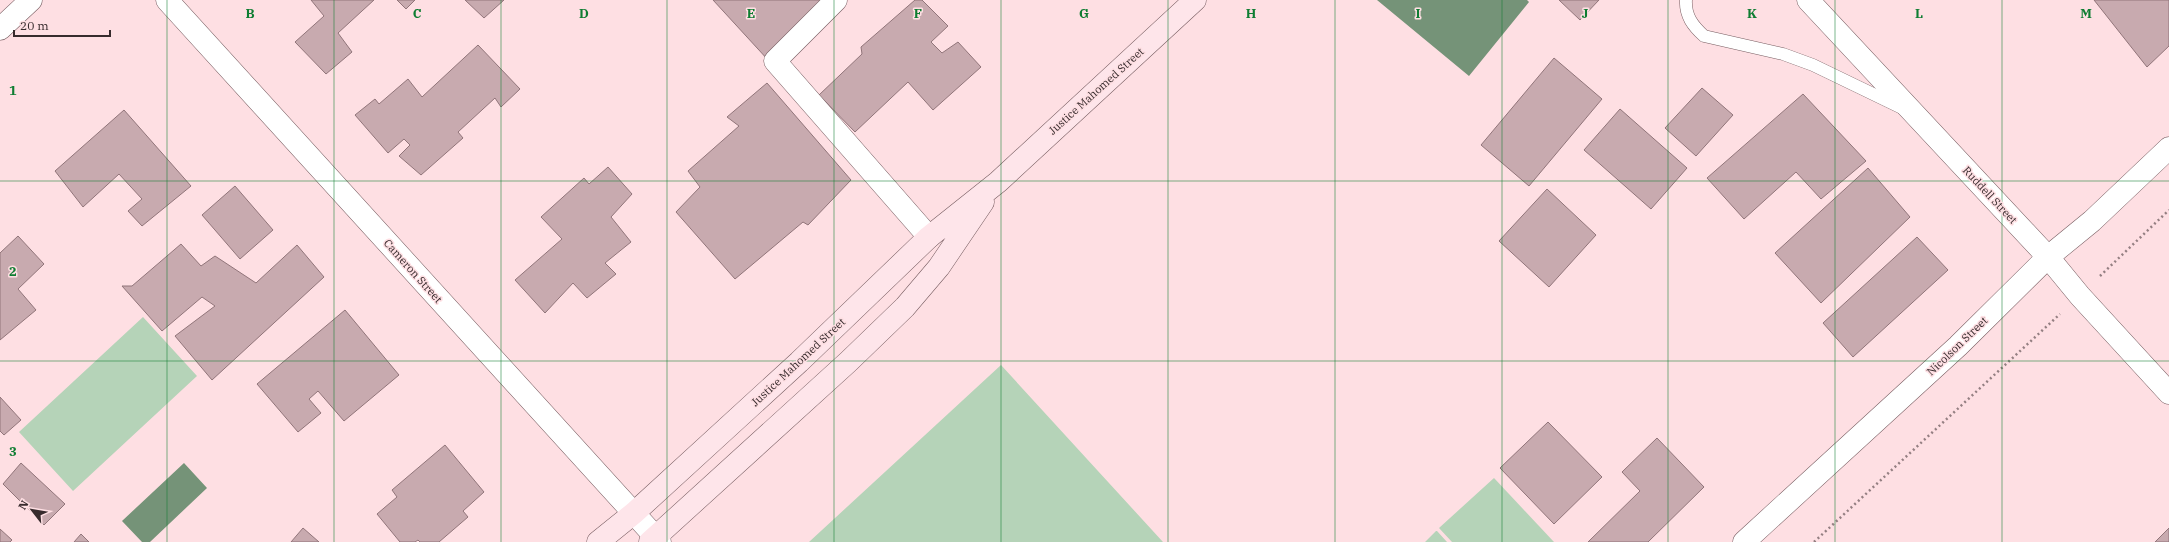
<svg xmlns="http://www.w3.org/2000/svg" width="2169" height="542" font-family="'IBM Plex Serif',serif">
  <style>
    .green { fill: #b5d3b8 }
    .water { fill: #759378 }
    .building { fill: #c8aaaf; stroke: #91757a }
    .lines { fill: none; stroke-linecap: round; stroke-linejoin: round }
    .service-casing { stroke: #765c60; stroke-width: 13 }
    .minor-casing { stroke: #765c60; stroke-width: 23 }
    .secondary-casing { stroke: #765c60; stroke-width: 23 }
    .path { stroke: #947f82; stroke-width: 2.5; stroke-dasharray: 2 3; stroke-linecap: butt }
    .service { stroke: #fff; stroke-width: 12 }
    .minor { stroke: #fff; stroke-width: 22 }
    .secondary { stroke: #fee5ea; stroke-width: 22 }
    .grid { fill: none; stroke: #0e7d32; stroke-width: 1; stroke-opacity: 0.55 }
    .labels { text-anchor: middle; stroke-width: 3; stroke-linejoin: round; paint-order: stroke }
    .street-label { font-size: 11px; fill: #372b2d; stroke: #fedfe3 }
    .grid-label { font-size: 13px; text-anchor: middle; font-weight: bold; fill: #0e7d32; stroke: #fedfe3; stroke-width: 3; stroke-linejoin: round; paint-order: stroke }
  </style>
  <rect width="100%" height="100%" fill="#fedfe3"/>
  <path class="green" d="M 143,317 L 197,376 L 73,491 L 19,432 Z
    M 1001,365 L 1163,542 L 809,542 Z
    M 1494,478 L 1554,542 L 1452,542 L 1439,528 Z
    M 1437,531 L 1447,542 L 1425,542 L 1436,531 Z"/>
  <path class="water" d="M 1377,0 L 1527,0 L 1529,2 L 1469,76 Z
    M 184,463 L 207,488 L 150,542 L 142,542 L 122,521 Z"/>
  <path class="building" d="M 311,0 L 374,0 L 338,33 L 352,52 L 326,74 L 295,42 L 324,16 Z
    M 397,0 L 415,0 L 406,9 Z
    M 465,0 L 504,0 L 484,18 Z
    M 713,0 L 831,0 L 769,61 Z
    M 915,0 L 922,0 L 948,26 L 931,42 L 942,53 L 958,42 L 981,67 L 933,110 L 908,82 L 855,132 L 819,95 L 862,54 L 861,47 Z
    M 1559,0 L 1599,0 L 1580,20 Z
    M 2094,0 L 2169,0 L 2169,46 L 2147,67 Z
    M 478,45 L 520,89 L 501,107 L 495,98 L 458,132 L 463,138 L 421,175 L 399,156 L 410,145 L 404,139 L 388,153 L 355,115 L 375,99 L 379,104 L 408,79 L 422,97 Z
    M 1554,58 L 1602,99 L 1529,186 L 1481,145 Z
    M 767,83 L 851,180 L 808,225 L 803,222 L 735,279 L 676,212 L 700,187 L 688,171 L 739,126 L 727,117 Z
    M 1702,88 L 1733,115 L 1696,156 L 1665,128 Z
    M 1803,94 L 1866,161 L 1821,199 L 1796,172 L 1744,219 L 1707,178 Z
    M 1620,109 L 1687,168 L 1651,209 L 1584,150 Z
    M 124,110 L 191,186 L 142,226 L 128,211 L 142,199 L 119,174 L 83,207 L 55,171 Z
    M 608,167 L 632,194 L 611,217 L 631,242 L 605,263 L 616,274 L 587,298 L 573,283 L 545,313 L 515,280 L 562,239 L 541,217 L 584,178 L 589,184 Z
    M 1868,168 L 1910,217 L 1821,303 L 1775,253 Z
    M 235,186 L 273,230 L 240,259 L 202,215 Z
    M 1547,189 L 1596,235 L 1549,287 L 1499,241 Z
    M 18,236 L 44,264 L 18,289 L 36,310 L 0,340 L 0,253 Z
    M 1917,237 L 1948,270 L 1853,357 L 1823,323 Z
    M 181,244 L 201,266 L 215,256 L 256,283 L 297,245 L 324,277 L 212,380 L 175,336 L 215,306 L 202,297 L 162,331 L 122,286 L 132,286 Z
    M 345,310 L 399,375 L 344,421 L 318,391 L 309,399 L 321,413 L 298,432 L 257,384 Z
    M 0,397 L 21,420 L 4,435 L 0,431 Z
    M 1548,422 L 1602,477 L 1554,524 L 1500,468 Z
    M 1657,438 L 1704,487 L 1648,542 L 1588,542 L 1640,491 L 1622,472 Z
    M 445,445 L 484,492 L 463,511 L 468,517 L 439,542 L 420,542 L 418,540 L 415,542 L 400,542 L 377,514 L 397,497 L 392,490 Z
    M 21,463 L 65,504 L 44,525 L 3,484 Z
    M 303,528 L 319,542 L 291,542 Z
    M 2169,528 L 2169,542 L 2155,542 Z
    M 0,529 L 12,540 L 10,542 L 0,542 Z
    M 81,534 L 89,542 L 74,542 Z"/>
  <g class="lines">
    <g class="service-casing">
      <path id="service" d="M 1686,0 C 1685,16 1693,26 1704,36 L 1783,54 L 1813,65 L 1902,108"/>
    </g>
    <g class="minor-casing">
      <path id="minor" d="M 167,0 L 660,542
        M 836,0 L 775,61 L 929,237
        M 1808,0 L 2048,257 L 2080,296 L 2169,393
        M 0,29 L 31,0
        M 1744,542 L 1958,346 L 2048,257 L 2092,221 L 2169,148"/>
    </g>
    <g class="secondary-casing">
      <path id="secondary" d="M 598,542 L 634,513 L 799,362 L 929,237 L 998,182 L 1195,0
        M 650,542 L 848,362 L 905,307 L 939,267 L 983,202"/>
    </g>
    <path class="path" d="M 2100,276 L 2169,210
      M 1814,542 L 2060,314"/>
    <use href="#service" class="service"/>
    <use href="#minor" class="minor"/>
    <use href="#secondary" class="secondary"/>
  </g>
  <path class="grid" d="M 167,0 L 167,542M 334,0 L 334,542M 501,0 L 501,542M 667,0 L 667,542M 834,0 L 834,542M 1001,0 L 1001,542M 1168,0 L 1168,542M 1335,0 L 1335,542M 1502,0 L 1502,542M 1668,0 L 1668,542M 1835,0 L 1835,542M 2002,0 L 2002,542M 0,181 L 2169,181M 0,361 L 2169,361"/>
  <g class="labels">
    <g class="street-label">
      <text transform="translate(1096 91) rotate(-42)" y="4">Justice Mahomed Street</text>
      <text transform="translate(1990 195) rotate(47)" y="4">Ruddell Street</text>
      <text transform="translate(413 271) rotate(48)" y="4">Cameron Street</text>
      <text transform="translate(1957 346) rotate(-44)" y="4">Nicolson Street</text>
      <text transform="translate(798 362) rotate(-43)" y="4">Justice Mahomed Street</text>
    </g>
  </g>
  <g class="grid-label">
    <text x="250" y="18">B</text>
    <text x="417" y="18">C</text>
    <text x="584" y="18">D</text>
    <text x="751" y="18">E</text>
    <text x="918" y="18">F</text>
    <text x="1084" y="18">G</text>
    <text x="1251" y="18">H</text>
    <text x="1418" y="18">I</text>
    <text x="1585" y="18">J</text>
    <text x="1752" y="18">K</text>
    <text x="1919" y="18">L</text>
    <text x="2086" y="18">M</text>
    <text x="13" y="95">1</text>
    <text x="13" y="276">2</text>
    <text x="13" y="456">3</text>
  </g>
  <g transform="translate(32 510) rotate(301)" stroke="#fedfe3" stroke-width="3" paint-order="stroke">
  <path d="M0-3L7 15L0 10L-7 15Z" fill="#372b2d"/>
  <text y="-6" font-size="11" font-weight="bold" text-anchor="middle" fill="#372b2d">N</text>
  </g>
  <path d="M14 30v6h96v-6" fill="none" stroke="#372b2d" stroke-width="2"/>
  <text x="20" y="30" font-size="12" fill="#372b2d" stroke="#fedfe3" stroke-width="3" paint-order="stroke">20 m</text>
</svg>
